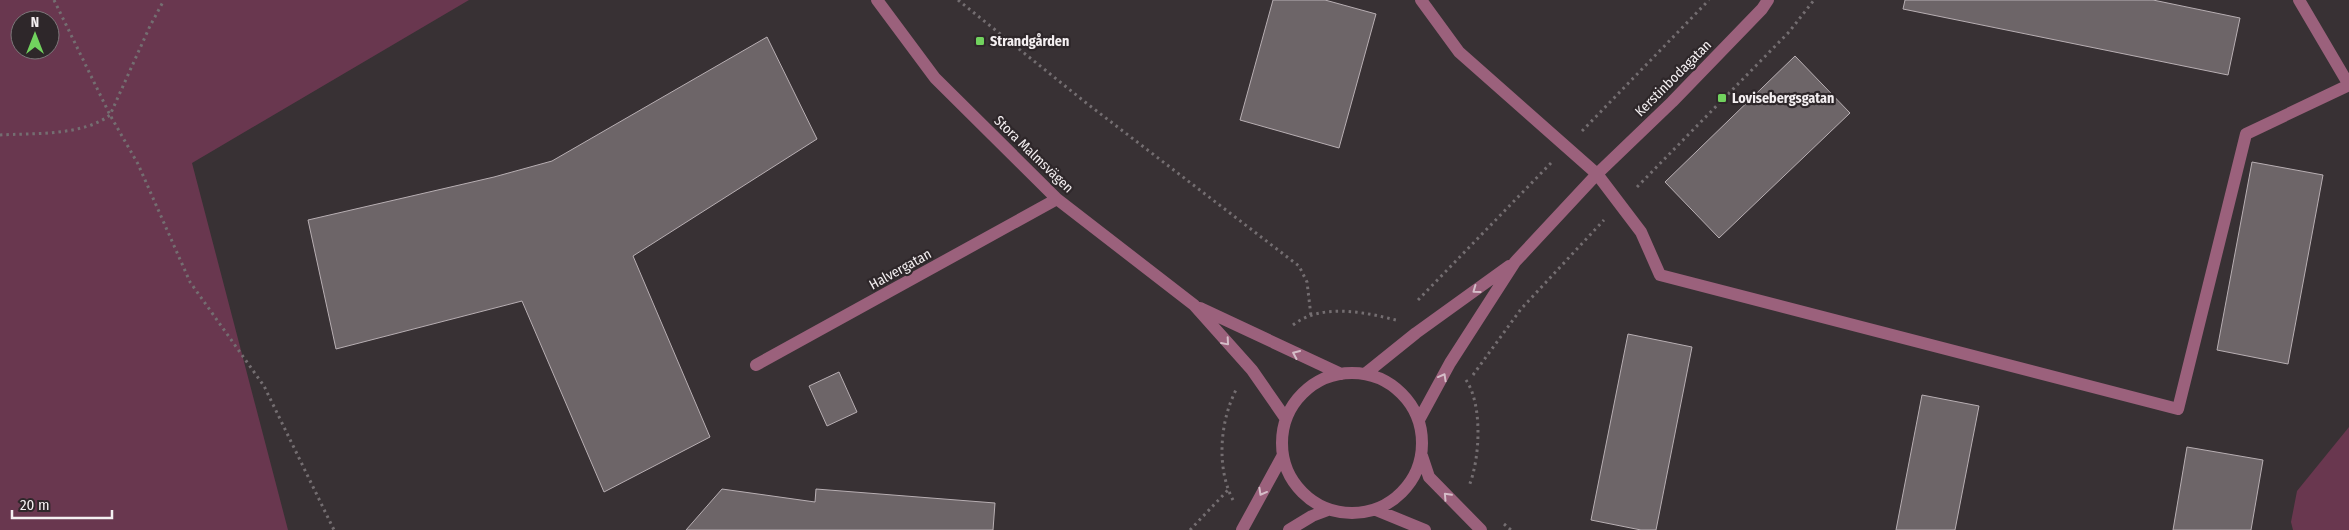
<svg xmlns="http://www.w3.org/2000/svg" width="2349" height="530" font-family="'Fira Sans Condensed',sans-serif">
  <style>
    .green { fill: #69374f; fill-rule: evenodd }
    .building { fill: #6d6568; stroke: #b8afb3 }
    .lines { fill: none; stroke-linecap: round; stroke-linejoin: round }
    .path { stroke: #746e71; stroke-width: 3; stroke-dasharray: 2.5 4; stroke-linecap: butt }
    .minor { stroke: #9b617c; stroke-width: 12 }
    .oneway { stroke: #d5bdc8 }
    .poi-dot { fill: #71d25e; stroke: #2e272a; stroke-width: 2 }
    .labels { text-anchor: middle; stroke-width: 4.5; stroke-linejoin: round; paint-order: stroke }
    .poi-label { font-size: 14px; font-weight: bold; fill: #f4eff1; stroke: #2e272a; text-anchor: start }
    .street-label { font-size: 14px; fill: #f4eff1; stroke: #2e272a }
  </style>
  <rect width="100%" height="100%" fill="#383134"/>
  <path class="green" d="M 0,0 L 469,0 L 192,163 L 288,530 L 0,530 ZM 20,20 L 50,20 L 50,50 L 20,50 Z
    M 2349,427 L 2349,530 L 2293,530 L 2291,522 L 2297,491 Z"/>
  <path class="building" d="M 1273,0 L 1325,0 L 1376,14 L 1339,148 L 1240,120 Z
    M 1905,0 L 2153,0 L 2240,18 L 2228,75 L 1903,9 Z
    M 767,37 L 817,139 L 633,256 L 710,437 L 604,492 L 522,301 L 336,349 L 308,220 L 494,177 L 552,161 Z
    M 1795,56 L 1850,113 L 1719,238 L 1665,182 Z
    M 2252,162 L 2323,175 L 2288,364 L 2217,350 Z
    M 1628,334 L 1692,347 L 1656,530 L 1641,530 L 1591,520 Z
    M 839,372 L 857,412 L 827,426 L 809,386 Z
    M 1922,395 L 1979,406 L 1955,530 L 1896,530 Z
    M 2187,447 L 2263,460 L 2251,530 L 2173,530 Z
    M 722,489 L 815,502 L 816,489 L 995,503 L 993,530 L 686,530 Z"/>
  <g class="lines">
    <path class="path" d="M 54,0 L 110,115 L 138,164 L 190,282 L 264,386 L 334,530
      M 958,0 L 1085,102 L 1299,266 L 1307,282 L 1311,316
      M 1582,131 L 1709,0
      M 0,135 C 33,133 83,136 110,115 L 150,26 L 164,0
      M 1637,187 L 1789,32 L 1814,0
      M 1418,300 L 1551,163
      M 1293,325 C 1321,303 1364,312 1396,320
      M 1473,375 L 1521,309 L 1604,220
      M 1466,380 C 1483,405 1480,459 1469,486
      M 1233,500 C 1216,468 1220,421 1236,390
      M 1504,524 L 1511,530
      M 1190,530 L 1228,490"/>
    <path class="minor" d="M 877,0 L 935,78 L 1057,199 L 1194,305 L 1252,370 L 1286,419
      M 1421,0 L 1459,52 L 1597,174 L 1641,232 L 1660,275 L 2178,409 L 2246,134 L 2349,85
      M 2299,0 L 2349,85
      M 1200,308 L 1341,374
      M 756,365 L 1057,199
      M1282 443a70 70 0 1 1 140 0a70 70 0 1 1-140 0Z
      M 1365,374 L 1416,333 L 1509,266
      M 1419,420 L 1450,363 L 1515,262 L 1597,174 L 1672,102 L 1762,9 L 1768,0
      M 1422,456 L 1429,477 L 1481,530
      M 1376,510 L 1425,530
      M 1242,530 L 1283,455
      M 1289,530 L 1312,516 L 1328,510"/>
  </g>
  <defs><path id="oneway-chevron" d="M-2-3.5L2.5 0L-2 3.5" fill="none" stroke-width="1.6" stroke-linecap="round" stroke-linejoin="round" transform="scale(1.25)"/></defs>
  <g class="oneway">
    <use href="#oneway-chevron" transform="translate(1476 290) rotate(144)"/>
    <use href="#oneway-chevron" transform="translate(1226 342) rotate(49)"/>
    <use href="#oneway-chevron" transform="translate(1296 354) rotate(-156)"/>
    <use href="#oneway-chevron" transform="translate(1443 377) rotate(-61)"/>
    <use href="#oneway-chevron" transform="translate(1262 492) rotate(119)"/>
    <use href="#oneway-chevron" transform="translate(1447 496) rotate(-133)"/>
  </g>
  <g class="poi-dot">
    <rect x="975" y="36" width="10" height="10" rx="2.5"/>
    <rect x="1717" y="93" width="10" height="10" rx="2.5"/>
  </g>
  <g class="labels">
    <g class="poi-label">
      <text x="990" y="46">Strandgården</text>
      <text x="1732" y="103">Lovisebergsgatan</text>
    </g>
    <g class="street-label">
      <text transform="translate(1673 78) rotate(-45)" y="5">Kerstinbodagatan</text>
      <text transform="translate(1034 154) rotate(44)" y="5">Stora Malmsvägen</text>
      <text transform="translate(900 269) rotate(-29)" y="5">Halvergatan</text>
    </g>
  </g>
  <g transform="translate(35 35)"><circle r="24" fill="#2e272a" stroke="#7d777a"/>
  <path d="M0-4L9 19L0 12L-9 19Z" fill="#71d25e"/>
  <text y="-8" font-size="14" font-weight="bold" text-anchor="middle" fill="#f4eff1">N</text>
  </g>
  <path d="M12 510v8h100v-8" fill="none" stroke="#f4eff1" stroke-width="2.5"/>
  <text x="20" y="510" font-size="15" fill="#f4eff1" stroke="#2e272a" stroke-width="4" paint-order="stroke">20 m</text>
</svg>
